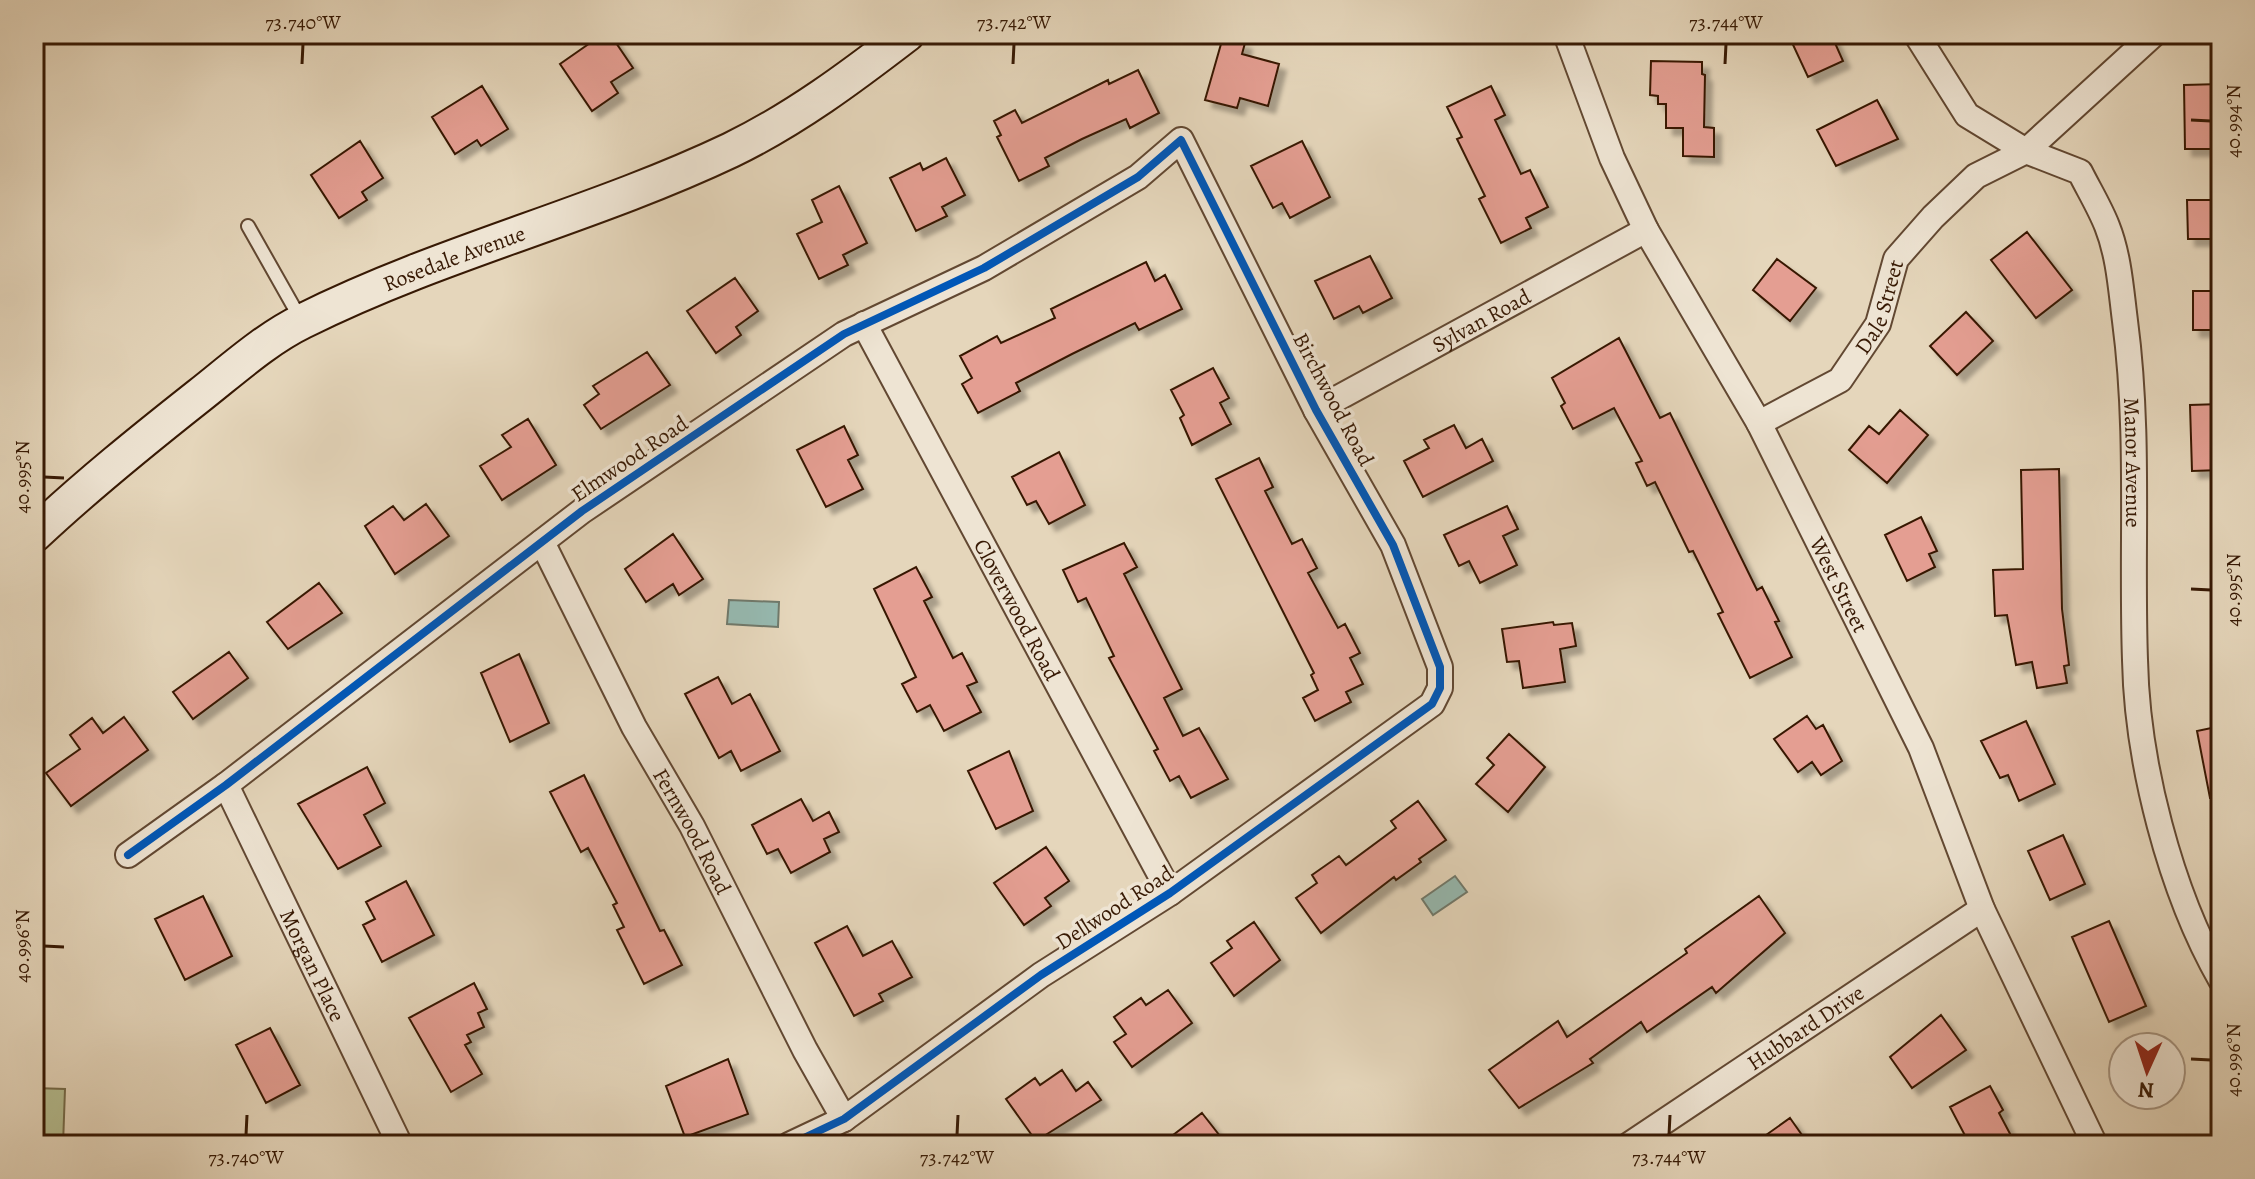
<svg xmlns="http://www.w3.org/2000/svg" width="2255" height="1179" font-family="Alegreya,serif">
  <style>
    .green { fill: #b5bd90; stroke: #766b4a; stroke-width: 2 }
    .water { fill: #96b9b0; stroke: #70796b; stroke-width: 2 }
    .building { fill: #e49e92; stroke: #371904; stroke-width: 2; filter: url(#shadow) }
    .lines { fill: none; stroke-linecap: round; stroke-linejoin: round }
    .lane-casing { stroke: #624832; stroke-width: 16 }
    .street-casing { stroke: #624832; stroke-width: 28 }
    .secondary-casing { stroke: #371904; stroke-width: 38 }
    .lane { stroke: #eee4d3; stroke-width: 12 }
    .street { stroke: #eee4d3; stroke-width: 24 }
    .secondary { stroke: #eee4d3; stroke-width: 34 }
    .cycleway-casing { stroke: #eee4d3; stroke-width: 13 }
    .cycleway { stroke: #0057b8; stroke-width: 8 }
    .ticks { fill: none; stroke: #371904; stroke-width: 3 }
    .labels { text-anchor: middle; stroke-width: 7; stroke-linejoin: round; paint-order: stroke }
    .street-label { font-size: 22px; fill: #371904; stroke: #eee4d3 }
    .neatline { fill: none; stroke: #371904; stroke-width: 3 }
    .ticks-label { font-size: 20px; text-anchor: middle; fill: #371904 }
  </style>
  <defs>
    <filter id="shadow"><feDropShadow dx="7" dy="7" stdDeviation="2" flood-color="#0004"/></filter>
  </defs>
  <rect width="100%" height="100%" fill="#e5d6bb"/>
  <filter id="stains"><feTurbulence type="fractalNoise" baseFrequency=".0025" numOctaves="4"/><feColorMatrix values="0 0 0 0 .2 0 0 0 0 .09 0 0 0 0 .02 0 0 0 .5 -.17"/></filter>
  <radialGradient id="worn" r=".72"><stop offset=".6" stop-color="#630" stop-opacity="0"/><stop offset="1" stop-color="#630" stop-opacity=".3"/></radialGradient>
  <path class="green" d="M 34,1088 L 65,1089 L 63,1145 L 34,1145 Z"/>
  <path class="water" d="M 729,600 L 779,602 L 778,627 L 727,624 Z
    M 1455,876 L 1467,892 L 1433,915 L 1422,899 Z"/>
  <path class="building" d="M 603,34 L 610,34 L 633,68 L 611,82 L 618,93 L 592,111 L 560,64 Z
    M 1788,34 L 1831,34 L 1843,61 L 1808,77 Z
    M 1223,37 L 1245,43 L 1242,54 L 1279,64 L 1268,106 L 1240,98 L 1237,108 L 1205,100 Z
    M 1651,61 L 1702,62 L 1702,74 L 1705,75 L 1704,127 L 1714,128 L 1714,157 L 1683,156 L 1683,128 L 1666,128 L 1666,104 L 1658,104 L 1658,96 L 1650,95 Z
    M 1138,70 L 1159,113 L 1130,128 L 1126,119 L 1082,139 L 1045,158 L 1049,166 L 1019,181 L 997,137 L 1001,135 L 994,121 L 1015,110 L 1022,123 L 1108,80 L 1109,84 Z
    M 2221,84 L 2221,149 L 2185,149 L 2184,85 Z
    M 482,86 L 508,129 L 481,146 L 477,140 L 455,154 L 432,117 Z
    M 1491,86 L 1505,115 L 1495,120 L 1521,174 L 1530,170 L 1548,207 L 1526,218 L 1531,228 L 1501,243 L 1479,199 L 1485,196 L 1457,139 L 1462,137 L 1447,107 Z
    M 1877,100 L 1898,139 L 1836,166 L 1817,130 Z
    M 360,141 L 383,178 L 362,192 L 367,200 L 339,218 L 311,175 Z
    M 1302,141 L 1330,197 L 1290,218 L 1282,203 L 1273,208 L 1251,166 Z
    M 946,158 L 965,195 L 942,207 L 947,216 L 916,231 L 890,178 L 920,163 L 923,170 Z
    M 839,186 L 867,243 L 843,255 L 848,265 L 819,279 L 797,234 L 822,222 L 812,200 Z
    M 2187,200 L 2221,200 L 2221,239 L 2188,239 Z
    M 2027,232 L 2072,290 L 2036,318 L 1991,260 Z
    M 1370,256 L 1392,298 L 1363,313 L 1359,306 L 1334,319 L 1315,281 Z
    M 1777,259 L 1816,288 L 1790,321 L 1753,290 Z
    M 1146,262 L 1155,281 L 1165,275 L 1182,309 L 1139,330 L 1135,323 L 1072,354 L 1016,383 L 1020,391 L 978,413 L 962,384 L 972,378 L 960,356 L 997,336 L 1001,343 L 1055,318 L 1051,309 Z
    M 735,278 L 758,311 L 736,327 L 741,335 L 716,353 L 687,311 Z
    M 2193,291 L 2221,291 L 2221,330 L 2193,330 Z
    M 1966,312 L 1993,341 L 1957,375 L 1930,346 Z
    M 1619,338 L 1660,418 L 1670,413 L 1757,590 L 1762,587 L 1779,621 L 1775,622 L 1792,657 L 1750,678 L 1718,614 L 1723,612 L 1693,551 L 1689,552 L 1655,482 L 1647,486 L 1636,463 L 1642,461 L 1614,408 L 1573,429 L 1561,406 L 1565,403 L 1552,378 Z
    M 647,352 L 670,385 L 601,429 L 584,405 L 599,394 L 593,386 Z
    M 1213,368 L 1229,398 L 1220,403 L 1231,424 L 1192,445 L 1180,418 L 1184,415 L 1171,390 Z
    M 2221,404 L 2221,470 L 2192,471 L 2190,405 Z
    M 1900,410 L 1928,435 L 1887,483 L 1849,450 L 1869,426 L 1879,434 Z
    M 528,419 L 556,465 L 502,500 L 480,466 L 511,447 L 502,435 Z
    M 1454,425 L 1466,448 L 1482,439 L 1493,461 L 1423,497 L 1404,461 L 1429,448 L 1424,440 Z
    M 844,426 L 858,455 L 848,460 L 863,489 L 826,507 L 797,450 Z
    M 1059,452 L 1085,505 L 1049,524 L 1036,501 L 1027,505 L 1012,477 Z
    M 1259,458 L 1273,487 L 1265,491 L 1292,544 L 1302,539 L 1317,568 L 1308,573 L 1338,628 L 1345,624 L 1360,653 L 1350,658 L 1363,684 L 1346,692 L 1351,702 L 1315,721 L 1303,698 L 1318,690 L 1311,675 L 1314,673 L 1216,479 Z
    M 2059,469 L 2062,609 L 2069,665 L 2064,666 L 2067,683 L 2037,688 L 2032,662 L 2016,665 L 2007,615 L 1995,616 L 1993,570 L 2023,569 L 2021,470 Z
    M 426,504 L 449,536 L 395,574 L 365,526 L 393,506 L 404,520 Z
    M 1507,506 L 1518,529 L 1503,536 L 1517,565 L 1480,583 L 1469,561 L 1459,566 L 1444,535 Z
    M 1921,517 L 1937,551 L 1929,554 L 1935,567 L 1907,581 L 1885,535 Z
    M 673,534 L 703,579 L 679,595 L 673,584 L 646,602 L 625,569 Z
    M 1124,543 L 1137,567 L 1124,574 L 1182,689 L 1164,698 L 1183,736 L 1199,728 L 1228,779 L 1191,798 L 1179,776 L 1170,781 L 1154,751 L 1158,749 L 1109,658 L 1114,656 L 1086,598 L 1078,602 L 1063,570 Z
    M 916,567 L 932,597 L 924,601 L 953,658 L 962,653 L 977,682 L 967,686 L 981,712 L 944,731 L 930,705 L 917,712 L 902,684 L 916,677 L 874,589 Z
    M 319,583 L 342,613 L 288,649 L 267,622 Z
    M 1553,622 L 1554,625 L 1572,623 L 1576,646 L 1560,649 L 1565,682 L 1523,688 L 1519,661 L 1507,662 L 1502,629 Z
    M 229,652 L 248,678 L 193,719 L 173,692 Z
    M 519,654 L 549,723 L 510,742 L 481,673 Z
    M 718,677 L 732,704 L 750,694 L 780,751 L 741,771 L 731,751 L 719,758 L 685,694 Z
    M 1807,716 L 1816,729 L 1823,725 L 1842,761 L 1821,775 L 1812,762 L 1798,772 L 1774,739 Z
    M 124,717 L 148,750 L 71,806 L 46,773 L 80,749 L 70,735 L 92,718 L 103,733 Z
    M 2026,721 L 2055,784 L 2019,801 L 2008,775 L 2000,778 L 1981,741 Z
    M 2221,726 L 2221,797 L 2210,798 L 2197,731 Z
    M 1509,734 L 1545,767 L 1508,812 L 1476,784 L 1494,765 L 1487,758 Z
    M 1009,751 L 1033,811 L 996,829 L 968,771 Z
    M 367,767 L 385,803 L 364,815 L 381,846 L 338,869 L 298,804 Z
    M 584,775 L 660,931 L 664,930 L 682,965 L 644,984 L 617,930 L 624,927 L 613,905 L 617,903 L 588,848 L 581,852 L 550,792 Z
    M 801,799 L 813,821 L 829,812 L 839,832 L 824,839 L 830,852 L 791,873 L 778,849 L 767,854 L 752,825 Z
    M 1418,801 L 1446,840 L 1419,859 L 1421,862 L 1396,880 L 1394,877 L 1321,933 L 1296,898 L 1317,883 L 1312,875 L 1339,856 L 1346,865 L 1396,828 L 1391,821 Z
    M 2063,835 L 2085,884 L 2050,900 L 2028,851 Z
    M 1046,847 L 1069,881 L 1045,898 L 1051,906 L 1024,925 L 994,883 Z
    M 406,881 L 434,935 L 382,962 L 363,925 L 375,919 L 366,902 Z
    M 203,896 L 232,956 L 185,980 L 155,919 Z
    M 1759,896 L 1785,933 L 1716,993 L 1712,987 L 1647,1032 L 1641,1022 L 1590,1059 L 1593,1063 L 1519,1108 L 1489,1070 L 1558,1021 L 1567,1037 L 1687,953 L 1685,949 Z
    M 2109,921 L 2146,1006 L 2109,1022 L 2072,937 Z
    M 1254,922 L 1280,960 L 1234,996 L 1211,963 L 1232,948 L 1227,941 Z
    M 847,926 L 863,956 L 892,941 L 912,977 L 879,994 L 883,1001 L 854,1016 L 815,943 Z
    M 474,983 L 487,1009 L 478,1013 L 484,1027 L 467,1035 L 471,1042 L 465,1045 L 482,1074 L 451,1092 L 409,1018 Z
    M 1168,990 L 1192,1023 L 1132,1067 L 1114,1042 L 1126,1034 L 1114,1017 L 1141,998 L 1146,1005 Z
    M 1941,1015 L 1966,1050 L 1912,1088 L 1890,1057 Z
    M 270,1028 L 300,1085 L 266,1103 L 236,1045 Z
    M 728,1059 L 748,1114 L 685,1137 L 666,1086 Z
    M 1062,1070 L 1076,1091 L 1088,1082 L 1101,1100 L 1036,1141 L 1006,1099 L 1035,1078 L 1040,1085 Z
    M 1990,1086 L 2003,1110 L 1999,1113 L 2016,1145 L 1970,1145 L 1950,1107 Z
    M 1202,1113 L 1227,1145 L 1160,1145 Z
    M 1790,1118 L 1809,1145 L 1752,1145 Z"/>
  <g class="lines">
    <g class="lane-casing">
      <path id="lane" d="M 248,226 L 300,318"/>
    </g>
    <g class="street-casing">
      <g id="street">
        <path id="s1" d="M 1566,34 L 1612,158 L 1646,230 L 1759,423 L 1921,748 L 1982,909 L 2095,1145"/>
        <path id="s2" d="M 1916,34 L 1967,115 L 2026,151 L 2080,172 C 2089,190 2100,208 2107,226 C 2119,256 2121,290 2125,321 C 2140,434 2131,547 2135,660 C 2137,762 2170,891 2221,980"/>
        <path id="s3" d="M 864,324 L 1170,893"/>
        <path id="s4" d="M 1316,410 L 1646,230"/>
        <path id="s5" d="M 1759,423 L 1840,380 L 1878,324 L 1896,259 L 1933,217 L 1976,176 L 2026,151 L 2154,34"/>
        <path id="s6" d="M 542,542 L 634,727 L 692,826 L 805,1050 L 844,1119"/>
        <path id="s7" d="M 226,785 L 400,1145"/>
        <path d="M 128,855 L 226,785 L 582,511 L 844,334 L 984,268 L 1138,177 L 1181,140 L 1316,410 L 1393,545 L 1440,667 L 1440,688 L 1432,704 L 1170,893 L 1041,975 L 844,1119 L 789,1145"/>
        <path id="s8" d="M 1629,1145 L 1982,909"/>
      </g>
    </g>
    <g class="secondary-casing">
      <g id="secondary">
        <path id="s9" d="M 34,535 C 87,485 143,440 200,395 C 233,369 266,339 303,321 C 441,252 592,216 731,150 C 795,119 851,77 907,34"/>
      </g>
    </g>
    <use href="#lane" class="lane"/>
    <use href="#street" class="street"/>
    <use href="#secondary" class="secondary"/>
    <g class="cycleway-casing">
      <path id="cycleway" d="M 128,855 L 226,785 L 582,511 L 844,334 L 984,268 L 1138,177 L 1181,140 L 1316,410 L 1393,545 L 1440,667 L 1440,688 L 1432,704 L 1170,893 L 1041,975 L 844,1119 L 789,1145"/>
    </g>
    <use href="#cycleway" class="cycleway"/>
  </g>
  <path class="ticks" d="M 302,64 L 303,44M 1013,64 L 1014,44M 1725,64 L 1726,44M 2191,120 L 2211,121M 44,477 L 64,478M 2191,589 L 2211,590M 44,946 L 64,947M 2191,1059 L 2211,1060M 246,1135 L 247,1115M 957,1135 L 958,1115M 1669,1135 L 1670,1115"/>
  <g class="labels">
    <g class="street-label">
      <text dy="8" stroke="none"><textPath href="#s9" startOffset="508">Rosedale Avenue</textPath></text>
      <text dy="8" stroke="none"><textPath href="#s5" startOffset="176">Dale Street</textPath></text>
      <text dy="8" stroke="none"><textPath href="#s4" startOffset="188">Sylvan Road</textPath></text>
      <text transform="translate(1334 399) rotate(62)" y="8">Birchwood Road</text>
      <text transform="translate(629 458) rotate(-34)" y="8">Elmwood Road</text>
      <text dy="8" stroke="none"><textPath href="#s2" startOffset="522">Manor Avenue</textPath></text>
      <text dy="8" stroke="none"><textPath href="#s1" startOffset="616">West Street</textPath></text>
      <text dy="8" stroke="none"><textPath href="#s3" startOffset="324">Cloverwood Road</textPath></text>
      <text dy="8" stroke="none"><textPath href="#s6" startOffset="326">Fernwood Road</textPath></text>
      <text transform="translate(1114 907) rotate(-33)" y="8">Dellwood Road</text>
      <text dy="8" stroke="none"><textPath href="#s7" startOffset="200">Morgan Place</textPath></text>
      <text dy="8" stroke="none"><textPath href="#s8" startOffset="212">Hubbard Drive</textPath></text>
    </g>
  </g>
  <rect width="2255" height="1179" fill="none" stroke="#e5d6bb" stroke-width="88"/>
  <g transform="translate(2147 1071) rotate(183)"><circle r="38" fill="#eee4d3" stroke="#a59380" stroke-width="2"/>
  <path d="M0-6L14 30L0 20L-14 30Z" fill="#8f2418"/>
  <text y="-12" font-size="22" font-weight="bold" text-anchor="middle" fill="#371904">N</text>
  </g>
  <rect x="44" y="44" width="2167" height="1091" class="neatline"/>
  <g class="ticks-label">
    <text x="303" y="29">73.740°W</text>
    <text x="1014" y="29">73.742°W</text>
    <text x="1726" y="29">73.744°W</text>
    <text transform="translate(2233 121) rotate(-90)" y="7">40.994°N</text>
    <text transform="translate(22 477) rotate(-90)" y="7">40.995°N</text>
    <text transform="translate(2233 590) rotate(-90)" y="7">40.995°N</text>
    <text transform="translate(22 946) rotate(-90)" y="7">40.996°N</text>
    <text transform="translate(2233 1060) rotate(-90)" y="7">40.996°N</text>
    <text x="246" y="1164">73.740°W</text>
    <text x="957" y="1164">73.742°W</text>
    <text x="1669" y="1164">73.744°W</text>
  </g>
  <rect width="100%" height="100%" filter="url(#stains)"/>
  <rect width="100%" height="100%" fill="url(#worn)"/>
</svg>
